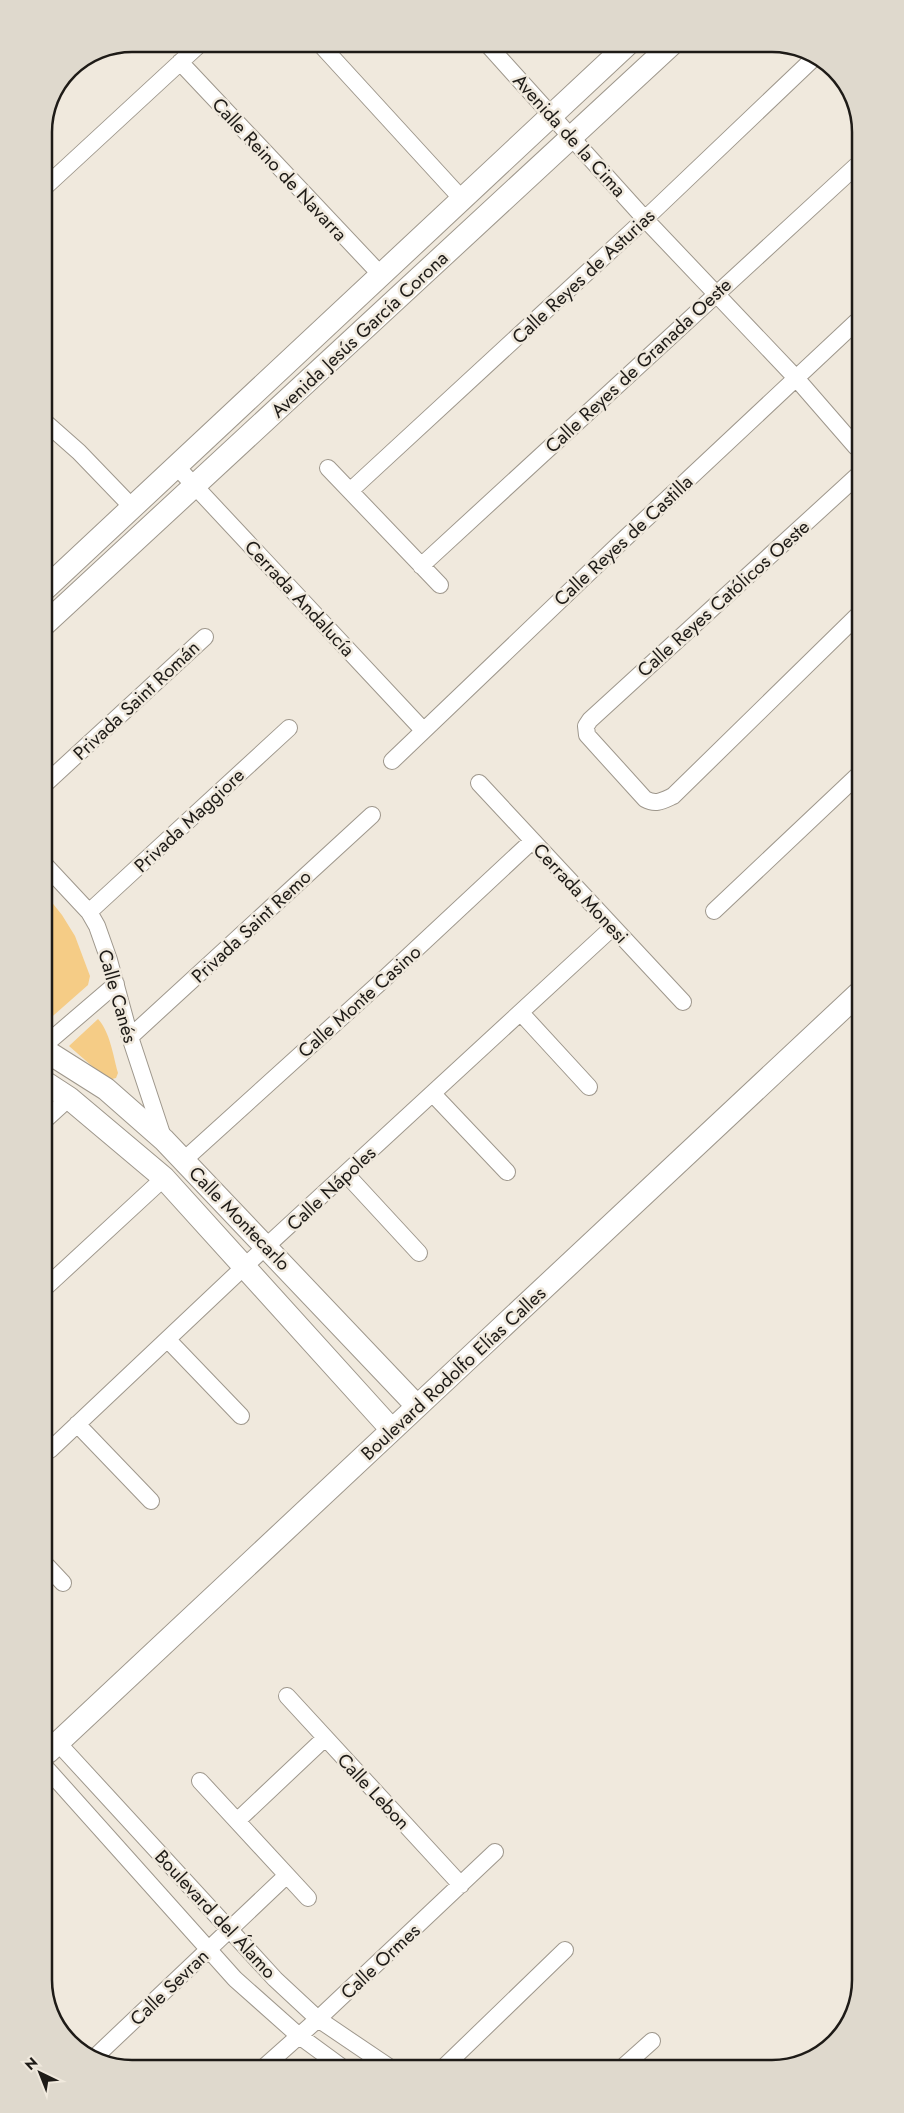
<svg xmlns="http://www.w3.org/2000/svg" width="904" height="2113" font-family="Jost,sans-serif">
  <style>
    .green { fill: #f5cc86 }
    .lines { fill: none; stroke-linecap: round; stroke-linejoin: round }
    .street-casing { stroke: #9e978c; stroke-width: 18 }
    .secondary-casing { stroke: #9e978c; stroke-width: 24 }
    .street { stroke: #fff; stroke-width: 16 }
    .secondary { stroke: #fff; stroke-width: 22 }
    .labels { text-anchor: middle; stroke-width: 5; stroke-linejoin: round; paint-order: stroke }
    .street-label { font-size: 19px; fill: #1e1b17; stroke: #f0e9dd }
    .rim { fill: none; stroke: #1e1b17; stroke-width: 2.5 }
  </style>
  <rect width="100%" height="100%" fill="#f0e9dd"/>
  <path class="green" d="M 46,895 L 62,915 L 75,936 L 90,976 L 88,985 L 46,1022 Z
    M 98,1019 C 110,1032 113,1055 118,1073 L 116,1078 L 108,1080 L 69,1046 Z"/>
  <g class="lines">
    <g class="street-casing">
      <path id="street" d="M 320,44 L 461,198
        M 487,44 L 645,219 L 796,378 L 856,447
        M 180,62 L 381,275
        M 44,188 L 200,44
        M 45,422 L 79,452 L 133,508
        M 177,467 L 423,730
        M 328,468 L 440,585
        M 857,476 L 590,720 L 586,726 L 587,735 L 645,799 C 656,805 662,801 673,796 L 857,616
        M 350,491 L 645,219 L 814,58
        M 421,566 L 856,166
        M 392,761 L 619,544 L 856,322
        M 479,783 L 683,1002
        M 45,784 L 205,637
        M 46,866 L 89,912 L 97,926 L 109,960 L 130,1037 L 164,1140
        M 714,911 L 857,776
        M 89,912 L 289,728
        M 521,1013 L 589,1087
        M 130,1037 L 372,815
        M 46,1044 L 116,984
        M 433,1094 L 507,1172
        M 46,1119 L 69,1098
        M 184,1160 L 384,979 L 532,841
        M 346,1174 L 419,1253
        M 47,1286 L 164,1178
        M 168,1340 L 241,1416
        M 77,1424 L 151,1501
        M 50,1450 L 245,1266 L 613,927
        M 47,1566 L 63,1583
        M 287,1696 L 461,1885
        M 58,1743 L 275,1979 L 318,2019 L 389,2067
        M 48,1770 L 235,1979 L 298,2035 L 343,2068
        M 200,1781 L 308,1898
        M 238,1820 L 325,1738
        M 95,2057 L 286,1876
        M 624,2066 L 652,2041
        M 444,2067 L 565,1950
        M 263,2068 L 318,2019 L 495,1852"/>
    </g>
    <g class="secondary-casing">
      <path id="secondary" d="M 45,589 L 628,44
        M 45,624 L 672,44
        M 46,1051 L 106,1089 L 164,1140 L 417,1406
        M 46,1083 L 69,1098 L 164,1178 L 392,1430
        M 48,1752 L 858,994"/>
    </g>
    <use href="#street" class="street"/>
    <use href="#secondary" class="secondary"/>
  </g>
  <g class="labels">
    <g class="street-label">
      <text transform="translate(570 135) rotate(48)" y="7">Avenida de la Cima</text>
      <text transform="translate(280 169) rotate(47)" y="7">Calle Reino de Navarra</text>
      <text transform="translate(583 276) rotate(-43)" y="7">Calle Reyes de Asturias</text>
      <text transform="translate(359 334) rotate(-43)" y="7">Avenida Jesús García Corona</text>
      <text transform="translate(638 365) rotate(-43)" y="7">Calle Reyes de Granada Oeste</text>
      <text transform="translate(623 540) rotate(-43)" y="7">Calle Reyes de Castilla</text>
      <text transform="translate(300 598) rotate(47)" y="7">Cerrada Andalucía</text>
      <text transform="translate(723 598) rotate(-42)" y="7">Calle Reyes Católicos Oeste</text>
      <text transform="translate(136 700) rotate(-43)" y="7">Privada Saint Román</text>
      <text transform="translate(189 820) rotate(-43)" y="7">Privada Maggiore</text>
      <text transform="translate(581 893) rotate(47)" y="7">Cerrada Monesi</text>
      <text transform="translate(251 926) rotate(-43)" y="7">Privada Saint Remo</text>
      <text transform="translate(118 996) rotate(74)" y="7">Calle Canés</text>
      <text transform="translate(359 1001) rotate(-42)" y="7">Calle Monte Casino</text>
      <text transform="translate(331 1188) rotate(-43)" y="7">Calle Nápoles</text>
      <text transform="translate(240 1218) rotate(46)" y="7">Calle Montecarlo</text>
      <text transform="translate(453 1373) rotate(-43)" y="7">Boulevard Rodolfo Elías Calles</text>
      <text transform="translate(374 1791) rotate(47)" y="7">Calle Lebon</text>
      <text transform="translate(216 1914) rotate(47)" y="7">Boulevard del Álamo</text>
      <text transform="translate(380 1961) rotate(-43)" y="7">Calle Ormes</text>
      <text transform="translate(169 1987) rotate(-44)" y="7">Calle Sevran</text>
    </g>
  </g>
  <path d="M0 0H904V2113H0ZM132 52H772A80 80 0 0 1 852 132V1980A80 80 0 0 1 772 2060H132A80 80 0 0 1 52 1980V132A80 80 0 0 1 132 52Z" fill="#dfd9cd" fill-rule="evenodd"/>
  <path class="rim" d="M132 52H772A80 80 0 0 1 852 132V1980A80 80 0 0 1 772 2060H132A80 80 0 0 1 52 1980V132A80 80 0 0 1 132 52Z"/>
  <g transform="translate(40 2073) rotate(317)" stroke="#f0e9dd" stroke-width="4" paint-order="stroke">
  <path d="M0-4L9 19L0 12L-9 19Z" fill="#1e1b17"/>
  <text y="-8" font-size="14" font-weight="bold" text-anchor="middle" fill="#1e1b17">N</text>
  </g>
</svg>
